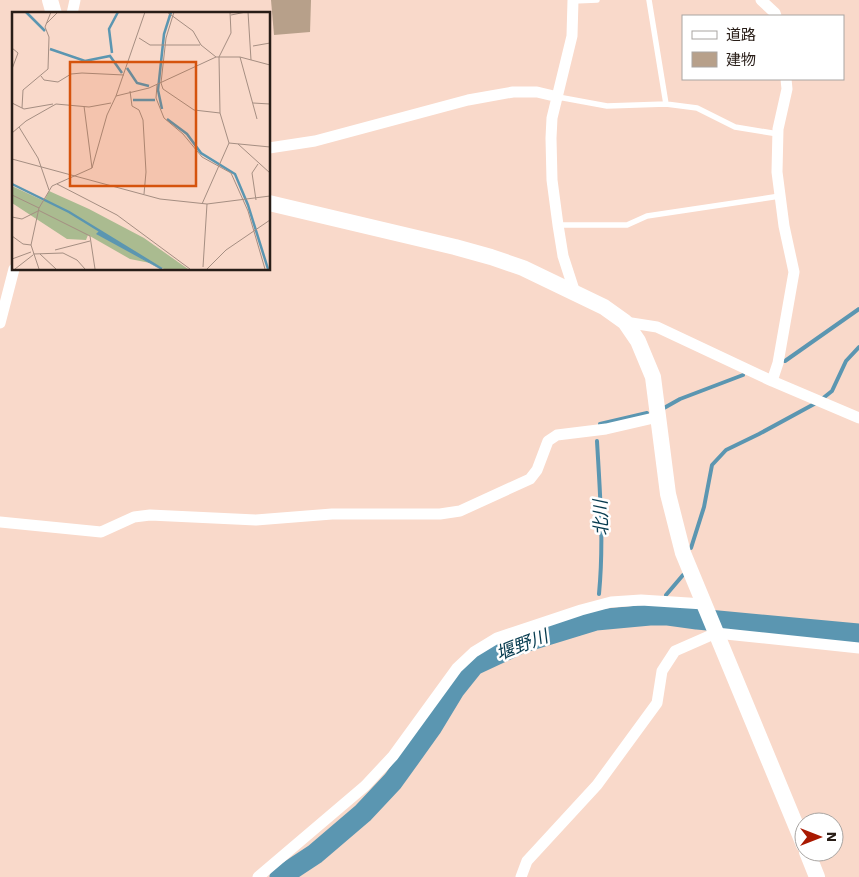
<svg xmlns="http://www.w3.org/2000/svg" width="859" height="877" font-family="'Work Sans','Noto Sans JP',sans-serif">
  <style>
    .lines { fill: none; stroke-linecap: round; stroke-linejoin: round }
    .stream { stroke: #5b96b1; stroke-width: 4 }
    .river { stroke: #5b96b1; stroke-width: 21 }
    .building { fill: #b7a08a }
    .lane { stroke: #fff; stroke-width: 5.5 }
    .street { stroke: #fff; stroke-width: 11 }
    .secondary { stroke: #fff; stroke-width: 16 }
    .labels { text-anchor: middle; stroke-width: 5; stroke-linejoin: round; paint-order: stroke }
    .water-label { font-size: 18px; font-style: italic; fill: #063b4f; stroke: #fff }
    .inset-river { fill: none; stroke: #5b96b1; stroke-width: 2.5 }
    .inset-road { fill: none; stroke: #a58e82; stroke-width: 1 }
    .view { fill: #d5530d; fill-opacity: 0.15; stroke: #d5530d; stroke-width: 2.5 }
    .inset-edge { fill: none; stroke: #281d17; stroke-width: 2.5 }
  </style>
  <rect width="100%" height="100%" fill="#f9d9ca"/>
  <g class="lines">
    <path class="stream" d="M 785,361 L 859,309
      M 822,399 L 832,391 L 846,361 L 859,347
      M 664,408 L 680,399 L 743,375
      M 600,424 L 647,413
      M 597,441 C 600,494 604,541 599,594
      M 691,548 L 704,507 L 712,465 L 726,450 L 759,434 L 816,403
      M 666,595 L 683,575
      M 635,615 L 644,610"/>
    <path class="river" d="M 280,877 L 315,854 L 363,813 L 393,781 L 431,728 L 454,690 L 474,665 L 521,643 L 596,620 L 650,615 L 668,615 L 697,619 L 859,634"/>
  </g>
  <path class="building" d="M 271,0 L 311,0 L 310,32 L 274,35 Z"/>
  <g class="lines">
    <path class="lane" d="M 649,0 L 666,104
      M 573,1 L 597,0
      M 558,97 L 607,106 L 666,104 L 697,108 L 735,127 L 778,134
      M 558,225 L 627,225 L 647,216 L 780,196"/>
    <path class="street" d="M 573,0 L 572,36 L 552,118 L 551,138 L 552,180 L 558,225 L 563,256 L 575,293
      M 761,0 L 775,13 L 776,16
      M 72,14 L 75,0
      M 269,148 L 315,141 L 468,100 L 513,92 L 537,92 L 558,97
      M 625,322 L 657,327 L 772,381 L 859,418
      M 0,323 L 14,269
      M 772,381 L 778,363 L 794,272 L 784,226 L 777,172 L 778,129 L 787,89 L 786,79
      M 0,522 L 101,532 L 134,517 L 150,515 L 256,520 L 332,514 L 440,514 L 460,511 L 530,479 L 537,470 L 548,441 L 557,435 L 606,429 L 658,417
      M 258,877 L 365,786 L 393,756 L 457,668 L 474,652 L 497,638 L 581,610 L 611,602 L 641,600 L 704,604
      M 521,877 L 527,861 L 597,785 L 657,703 L 662,671 L 675,651 L 716,633 L 859,648"/>
    <path class="secondary" d="M 50,0 L 54,14
      M 269,203 L 455,247 L 491,257 L 523,268 L 604,307 L 625,322 L 638,341 L 653,377 L 668,494 L 683,553 L 804,845
      M 807,852 L 817,877"/>
  </g>
  <g class="labels">
    <g class="water-label">
      <text transform="translate(601 518) rotate(-92)" y="6">北川</text>
      <text transform="translate(522 645) rotate(-21)" y="6">堰野川</text>
    </g>
  </g>
  <g transform="translate(12 12)">
    <rect width="258" height="258" fill="#f9d9ca"/>
    <path d="M 0,174 L 32,189 L 37,179 L 77,197 L 132,226 L 176,257 L 152,257 L 143,252 L 118,247 L 76,223 L 74,228 L 55,227 L 0,191 Z" fill="#aabb90"/>
    <path d="M 87,219 L 148,257 L 84,222 Z" fill="#5b96b1"/>
    <path class="inset-river" d="M 14,0 L 33,19M 38,37 L 73,49 L 98,44 L 110,61M 100,41 L 97,17 L 106,0M 115,56 L 125,71 L 137,74M 121,88 L 143,88M 150,97 L 146,78 L 152,22 L 159,0M 155,107 L 175,122 L 189,141 L 223,162 L 236,193 L 256,257M 0,172 L 57,200 L 150,257"/>
    <path class="inset-road" d="M 155,0 L 181,19 L 189,33 L 204,45M 162,0 L 154,26 L 149,71 L 151,77 L 182,98 L 208,101M 236,0 L 239,48M 219,3 L 234,0M 34,12 L 46,0M 127,26 L 138,33 L 188,33M 241,34 L 258,31M 0,36 L 6,41 L 0,57M 228,45 L 245,107M 29,64 L 32,68 L 46,70 L 59,62 L 70,61 L 112,63M 145,73 L 144,86 L 152,106 L 171,122 L 190,145 L 219,161 L 236,199 L 253,257M 118,79 L 120,94 L 127,98 L 131,108 L 134,160 L 132,182M 104,84 L 133,0M 0,91 L 12,97 L 41,92M 241,91 L 258,92M 72,94 L 80,156M 10,96 L 11,78 L 36,57 L 37,25 L 33,15 L 39,0M 7,115 L 26,146 L 37,178M 0,121 L 14,109 L 44,92 L 77,95 L 99,91M 217,131 L 258,135M 226,132 L 258,161M 0,147 L 148,187 L 195,192 L 258,184M 45,172 L 105,203 L 178,257M 0,183 L 27,196M 244,188 L 240,161 L 246,152M 190,192 L 217,131 L 208,101 L 207,45 L 219,21 L 218,0M 26,198 L 78,224 L 83,257M 0,205 L 10,207 L 26,199M 0,224 L 11,232 L 19,233M 43,238 L 78,229M 21,242 L 51,241 L 65,248 L 73,257M 28,242 L 44,257M 0,247 L 19,240M 191,255 L 195,192M 3,257 L 21,243M 27,257 L 19,233 L 27,196 L 40,174 L 80,156 L 95,103 L 104,84 L 137,76 L 204,45 L 228,45 L 258,53M 195,257 L 214,238 L 258,208"/>
    <path class="view" d="M 58,50 L 184,50 L 184,174 L 58,174 Z"/>
    <rect width="258" height="258" class="inset-edge"/>
  </g>
  <rect x="682" y="15" width="162" height="65" fill="#ffffff" stroke="#a9a5a2"/>
  <rect x="692" y="31" width="25" height="8" fill="#ffffff" stroke="#a9a5a2"/>
  <text x="726" y="40" font-size="15" fill="#281d17">道路</text>
  <rect x="692" y="52" width="25" height="15" fill="#b7a08a" stroke="#a9a5a2"/>
  <text x="726" y="65" font-size="15" fill="#281d17">建物</text>
  <g transform="translate(819 837) rotate(90)"><circle r="24" fill="#ffffff" stroke="#a9a5a2"/>
  <path d="M0-4L9 19L0 12L-9 19Z" fill="#a91901"/>
  <text y="-8" font-size="14" font-weight="bold" text-anchor="middle" fill="#281d17">N</text>
  </g>
</svg>
